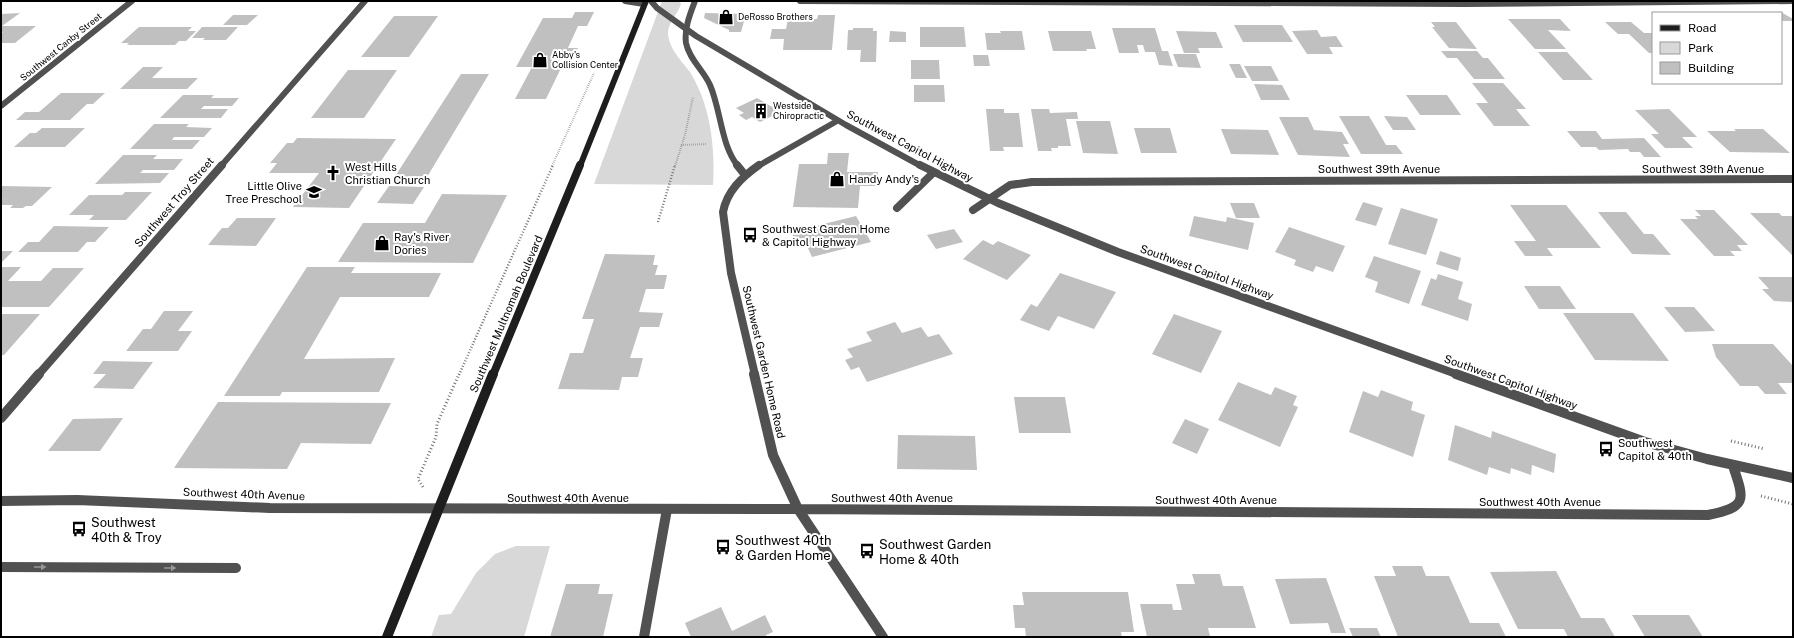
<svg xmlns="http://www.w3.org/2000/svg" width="1794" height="638" font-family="'Public Sans',sans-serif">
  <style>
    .green { fill: #d8d8d8 }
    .building { fill: #c0c0c0 }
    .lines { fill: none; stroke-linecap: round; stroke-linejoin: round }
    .path-far2 { stroke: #737373; stroke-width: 2; stroke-dasharray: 0.5 1.5; stroke-linecap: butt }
    .path-far1 { stroke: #737373; stroke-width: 2.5; stroke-dasharray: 1 2; stroke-linecap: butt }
    .path { stroke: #737373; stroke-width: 3; stroke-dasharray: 1 2.5; stroke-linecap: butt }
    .service-far1 { stroke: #515151; stroke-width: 8 }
    .service { stroke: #515151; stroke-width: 10 }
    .minor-far1 { stroke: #515151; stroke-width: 6 }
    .minor { stroke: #515151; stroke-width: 8 }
    .tertiary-far2 { stroke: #515151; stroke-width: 6 }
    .tertiary-far1 { stroke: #515151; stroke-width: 8 }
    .tertiary { stroke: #515151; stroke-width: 10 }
    .secondary-far2 { stroke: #1e1e1e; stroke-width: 6 }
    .secondary-far1 { stroke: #1e1e1e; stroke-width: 8 }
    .secondary { stroke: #1e1e1e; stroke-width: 10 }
    .tertiary-bridge { stroke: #515151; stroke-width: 6 }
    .oneway { fill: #979797 }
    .labels { text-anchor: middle; stroke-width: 4; stroke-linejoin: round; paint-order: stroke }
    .far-poi-label { font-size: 9px; fill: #000; stroke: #fff; text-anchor: start }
    .far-street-label { font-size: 9px; fill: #000; stroke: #fff }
    .street-label { font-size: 11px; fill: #000; stroke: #fff }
    .poi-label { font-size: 11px; fill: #000; stroke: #fff; text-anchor: start }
    .near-poi-label { font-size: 13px; fill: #000; stroke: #fff; text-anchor: start }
  </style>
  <rect width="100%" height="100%" fill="#fff"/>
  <path class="green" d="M 662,1 L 679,1 L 681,4 C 678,14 669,21 668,32 C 668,48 681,60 690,72 C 694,78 698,87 701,94 C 712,122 715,156 713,185 L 594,184 Z
    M 516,546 L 550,546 L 524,637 L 431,637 L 439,615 L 451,614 L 476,573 L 495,554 Z"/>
  <path class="building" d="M 575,12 L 594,12 L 587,26 L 578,26 L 568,48 L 578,48 L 575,54 L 562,54 L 557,66 L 562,66 L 546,99 L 515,99 L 532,67 L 516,67 L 543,18 L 572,18 Z
    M 1781,12 L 1793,19 L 1793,21 L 1781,21 Z
    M 20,13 L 2,26 L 36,26 L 15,43 L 1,43 L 1,34 L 3,32 L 1,32 L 1,14 Z
    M 705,13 L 746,14 L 741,32 L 729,32 L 729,30 L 704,18 Z
    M 233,15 L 258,15 L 247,25 L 223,25 Z
    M 818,15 L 835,15 L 832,50 L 783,50 L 784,39 L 770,39 L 772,29 L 786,29 L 788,19 L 817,19 Z
    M 394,16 L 438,16 L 409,57 L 361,57 Z
    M 1508,19 L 1560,19 L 1571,31 L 1548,30 L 1566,49 L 1535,49 Z
    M 1431,22 L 1456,22 L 1477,49 L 1449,48 L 1432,27 L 1435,27 Z
    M 1605,22 L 1631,22 L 1644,33 L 1653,33 L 1653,53 L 1649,53 L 1629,34 L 1618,34 Z
    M 1234,25 L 1282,25 L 1293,42 L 1243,42 Z
    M 139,27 L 192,27 L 188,31 L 196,31 L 186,41 L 179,41 L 175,45 L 127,45 L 129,43 L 121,43 Z
    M 202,27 L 238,27 L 226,40 L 203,40 L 205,38 L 192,38 Z
    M 920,27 L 964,27 L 966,47 L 920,47 Z
    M 853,28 L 873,28 L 873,31 L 877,31 L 876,62 L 860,62 L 861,50 L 847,50 L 848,30 L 853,30 Z
    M 1112,28 L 1155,28 L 1162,51 L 1168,51 L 1173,66 L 1159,65 L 1155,52 L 1145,52 L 1143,45 L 1137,45 L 1139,53 L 1119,53 Z
    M 1317,30 L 1321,37 L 1336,36 L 1343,47 L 1329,47 L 1333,54 L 1307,54 L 1292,31 Z
    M 890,31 L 906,32 L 906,42 L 889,42 Z
    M 1000,31 L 1022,31 L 1025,50 L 987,50 L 985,33 L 1001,33 Z
    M 1048,31 L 1091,31 L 1096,49 L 1086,49 L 1087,51 L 1053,51 Z
    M 1176,31 L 1216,32 L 1223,48 L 1198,48 L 1200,53 L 1184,53 Z
    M 1441,51 L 1477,51 L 1483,58 L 1488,58 L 1505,79 L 1474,79 L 1457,58 L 1447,58 Z
    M 1538,52 L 1567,52 L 1593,80 L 1563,80 Z
    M 1173,54 L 1196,54 L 1201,68 L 1178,67 Z
    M 973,55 L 988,55 L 990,66 L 974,66 Z
    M 911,60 L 939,60 L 940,79 L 911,79 Z
    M 1229,64 L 1240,64 L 1247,78 L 1236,78 Z
    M 1244,66 L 1271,66 L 1279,81 L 1252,81 Z
    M 143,67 L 163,67 L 152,78 L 198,78 L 187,89 L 120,89 Z
    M 348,70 L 397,70 L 364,118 L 311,118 Z
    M 461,74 L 489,74 L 424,182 L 392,181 Z
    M 1472,83 L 1503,83 L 1526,109 L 1516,109 L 1530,126 L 1494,126 L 1476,103 L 1488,103 Z
    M 1254,84 L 1282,85 L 1290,100 L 1261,100 Z
    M 914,85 L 944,85 L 945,102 L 914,102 Z
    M 61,93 L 105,93 L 93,104 L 87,104 L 70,120 L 16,120 L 25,112 L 39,112 Z
    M 183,95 L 214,95 L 211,98 L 239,98 L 232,106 L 204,106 L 201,109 L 228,109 L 221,118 L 160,118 Z
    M 1406,95 L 1447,95 L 1461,115 L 1420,115 Z
    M 757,98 L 774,108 L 779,105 L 786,109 L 760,122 L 752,117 L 746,120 L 739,115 L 744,113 L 736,108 Z
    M 986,109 L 1004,109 L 1004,113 L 1019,113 L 1023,147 L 1003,147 L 1004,151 L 990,151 Z
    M 1031,109 L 1049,109 L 1050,113 L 1077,112 L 1078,119 L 1066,119 L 1071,146 L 1058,146 L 1058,148 L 1051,148 L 1052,151 L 1038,151 Z
    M 1669,109 L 1697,137 L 1682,137 L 1693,148 L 1665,148 L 1651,134 L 1659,134 L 1635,110 Z
    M 1339,116 L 1369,116 L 1386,145 L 1396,145 L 1403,154 L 1361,154 Z
    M 1384,116 L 1407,117 L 1416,130 L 1393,130 Z
    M 1279,117 L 1308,117 L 1314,130 L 1342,132 L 1349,144 L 1343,144 L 1350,157 L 1298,155 Z
    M 1076,121 L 1110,121 L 1118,154 L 1083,153 Z
    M 154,124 L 189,124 L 186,127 L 212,128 L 204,137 L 174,137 L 172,140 L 200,140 L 192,149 L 130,149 Z
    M 42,128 L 85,128 L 65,147 L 14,147 L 30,133 L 36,133 Z
    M 1134,128 L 1170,128 L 1177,153 L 1141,153 Z
    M 1221,129 L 1268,130 L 1279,155 L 1231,154 Z
    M 1734,129 L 1763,129 L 1790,153 L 1730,152 L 1707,131 L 1736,131 Z
    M 1567,131 L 1596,131 L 1602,139 L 1644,138 L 1661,157 L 1644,157 L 1640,152 L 1630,152 L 1628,149 L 1599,150 L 1596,147 L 1581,147 Z
    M 297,138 L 396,139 L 349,208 L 293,207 L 319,173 L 269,173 L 277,163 L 270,163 L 287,143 L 293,143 Z
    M 828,153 L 849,153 L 847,172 L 878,172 L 877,186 L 860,186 L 858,208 L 793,207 L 799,164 L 827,164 Z
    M 123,155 L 157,155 L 153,159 L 183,159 L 174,170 L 143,170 L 140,173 L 169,173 L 160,183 L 95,184 Z
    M 2,186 L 52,187 L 32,206 L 26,206 L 23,208 L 10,208 L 13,205 L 1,205 L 1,200 L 3,199 L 1,199 L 1,188 Z
    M 389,186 L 424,187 L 413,204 L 377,203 Z
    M 125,192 L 152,192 L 126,220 L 89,220 L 94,215 L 69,215 L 89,195 L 122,195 Z
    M 442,194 L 507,195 L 473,263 L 338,262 L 363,223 L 425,223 Z
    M 1363,202 L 1383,208 L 1376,226 L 1355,220 Z
    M 1230,203 L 1254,203 L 1260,218 L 1236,218 Z
    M 1510,205 L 1566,205 L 1601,248 L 1547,248 L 1553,256 L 1525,256 L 1514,241 L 1536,241 Z
    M 1401,208 L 1438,219 L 1426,255 L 1388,244 Z
    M 1695,210 L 1714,210 L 1748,245 L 1737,245 L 1742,251 L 1730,251 L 1735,256 L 1714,256 L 1680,219 L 1698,219 L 1695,216 L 1701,216 Z
    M 1598,212 L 1626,212 L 1644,234 L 1653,234 L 1671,255 L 1632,254 Z
    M 1750,213 L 1779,213 L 1782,216 L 1793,216 L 1793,256 Z
    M 856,216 L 871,242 L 812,257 L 807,246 L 799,248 L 791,232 Z
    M 1194,216 L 1226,222 L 1227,217 L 1254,223 L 1248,250 L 1189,236 Z
    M 237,218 L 276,218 L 256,246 L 208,245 L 222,228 L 228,228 Z
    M 54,226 L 109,227 L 95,242 L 87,242 L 78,252 L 18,252 L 28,242 L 39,242 Z
    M 1289,227 L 1345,246 L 1333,272 L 1316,266 L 1313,272 L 1294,265 L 1296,260 L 1275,252 Z
    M 954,229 L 963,242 L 936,249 L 927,235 Z
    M 983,240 L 993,245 L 998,241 L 1031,255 L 1007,280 L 963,259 Z
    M 1,251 L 13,251 L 1,263 Z
    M 1440,251 L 1461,258 L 1458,271 L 1436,264 Z
    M 605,254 L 655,255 L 653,265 L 658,265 L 655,275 L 667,275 L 664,289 L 646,289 L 639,312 L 663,313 L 659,327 L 640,327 L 630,358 L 643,358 L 638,377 L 622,377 L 619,390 L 558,389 L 570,353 L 583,353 L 594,319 L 582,319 Z
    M 1374,256 L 1421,271 L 1409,304 L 1375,292 L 1378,282 L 1365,277 Z
    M 1,267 L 21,267 L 8,281 L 41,281 L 53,268 L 84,268 L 49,307 L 1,307 Z
    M 307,267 L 355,267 L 351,273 L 441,273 L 429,297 L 340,297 L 304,359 L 395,358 L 379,392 L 282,392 L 280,396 L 224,396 Z
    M 1060,273 L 1116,292 L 1094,329 L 1058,316 L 1049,331 L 1020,320 L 1031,304 L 1037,307 Z
    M 1438,274 L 1463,282 L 1458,299 L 1472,304 L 1468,321 L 1421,305 L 1431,278 L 1436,280 Z
    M 1758,277 L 1793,277 L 1793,302 L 1774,301 L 1762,289 L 1769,289 Z
    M 1524,286 L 1560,286 L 1576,309 L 1539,309 Z
    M 1664,307 L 1694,307 L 1715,331 L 1685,332 Z
    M 164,311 L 193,311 L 178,331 L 192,331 L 178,351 L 126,351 L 143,329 L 151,329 Z
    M 1563,313 L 1633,313 L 1669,361 L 1595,360 Z
    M 1,314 L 40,314 L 4,355 L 1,355 Z
    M 1174,314 L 1222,331 L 1201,373 L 1152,354 Z
    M 895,322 L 902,333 L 921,327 L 928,337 L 939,334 L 953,354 L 867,382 L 859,367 L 851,370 L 845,360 L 853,357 L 847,349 L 872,341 L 866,332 Z
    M 1712,344 L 1773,344 L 1793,366 L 1793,383 L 1778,383 L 1787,394 L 1765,394 L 1758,386 L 1740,386 L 1716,357 Z
    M 103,361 L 153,362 L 133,389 L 93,388 L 106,374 L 93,374 Z
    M 1238,382 L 1271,395 L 1275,387 L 1297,396 L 1293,405 L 1298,407 L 1280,447 L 1218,420 Z
    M 1381,390 L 1413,402 L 1411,410 L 1425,415 L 1413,457 L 1349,432 L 1363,391 L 1378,397 Z
    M 1014,397 L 1065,397 L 1071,433 L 1019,433 Z
    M 218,402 L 391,403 L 371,444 L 301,443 L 287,469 L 174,468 Z
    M 123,418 L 100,451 L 48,451 L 73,419 Z
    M 1185,419 L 1209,429 L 1197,454 L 1172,443 Z
    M 1455,425 L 1491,438 L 1492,431 L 1556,454 L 1554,473 L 1532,465 L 1531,475 L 1511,468 L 1510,474 L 1489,467 L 1487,475 L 1448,460 Z
    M 898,435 L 975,436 L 977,470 L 897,469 Z
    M 1392,566 L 1422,566 L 1426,576 L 1449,576 L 1470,623 L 1499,623 L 1506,637 L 1398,637 L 1374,576 L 1396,576 Z
    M 1556,571 L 1581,618 L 1604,618 L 1615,637 L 1568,637 L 1564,629 L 1518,629 L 1490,572 Z
    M 1192,574 L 1220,574 L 1223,586 L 1243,586 L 1256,628 L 1208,628 L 1210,636 L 1147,637 L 1140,604 L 1172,604 L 1173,610 L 1182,610 L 1176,584 L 1195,584 Z
    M 1326,578 L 1346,633 L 1331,633 L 1328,623 L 1290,624 L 1275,579 Z
    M 566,584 L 600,584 L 598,594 L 613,594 L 603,637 L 550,637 Z
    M 1022,592 L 1128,592 L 1134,632 L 1121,632 L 1122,637 L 1026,637 L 1025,628 L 1015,628 L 1013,605 L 1024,605 Z
    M 721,607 L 732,631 L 765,615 L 773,632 L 766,635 L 767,637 L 691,637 L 685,623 Z
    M 1632,615 L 1689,615 L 1703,637 L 1645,637 Z
    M 1349,628 L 1377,628 L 1381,637 L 1353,637 Z"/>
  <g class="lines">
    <path class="path-far2" d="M 681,145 L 707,144
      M 552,166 L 594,73
      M 675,166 L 685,135 L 693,97"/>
    <path class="path-far1" d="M 658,222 L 675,165
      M 459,375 L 553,165"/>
    <path class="path" d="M 1731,441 L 1765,449
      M 423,487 L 418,479 L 436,437 L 437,424 L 459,374
      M 1761,496 L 1793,504"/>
    <path class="service-far1" d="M 897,208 L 933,173"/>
    <path class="service" d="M 1,567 L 236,568
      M 644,637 L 667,509"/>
    <path class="minor-far1" d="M 625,1 L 644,4
      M 695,1 C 690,14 684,29 686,43 C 689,59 704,71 710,85 C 721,110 721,146 738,166
      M 800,1 L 1464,4 L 1793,1
      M 1,106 L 132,1"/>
    <path class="minor" d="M 737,165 L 745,175
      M 973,210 L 1010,185 L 1032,182 L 1793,179"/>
    <path class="tertiary-far2" d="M 809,103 L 846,125 L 921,166
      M 221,166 L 365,1
      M 758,166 L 837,121"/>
    <path class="tertiary-far1" d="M 920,165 L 998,203 L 1118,252 L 1459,375
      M 38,375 L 222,165
      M 755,375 L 731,273 L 723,212 C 727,191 742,177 759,165"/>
    <path class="tertiary" d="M 754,374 L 773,455 L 798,509 L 883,637
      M 1456,374 L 1645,442 L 1707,459 L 1793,478
      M 1,418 L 39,374
      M 1,501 L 77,500 L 270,508 L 798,509 L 1708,515 C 1747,507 1745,501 1733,466"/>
    <path class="secondary-far2" d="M 580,166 L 646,1"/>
    <path class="secondary-far1" d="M 493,375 L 580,165"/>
    <path class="secondary" d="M 387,637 L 493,374"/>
    <path class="tertiary-bridge" d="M 651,1 L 657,8 L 696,36 L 809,103"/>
  </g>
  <defs><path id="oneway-solid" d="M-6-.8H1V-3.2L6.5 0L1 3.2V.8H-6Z"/></defs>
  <g class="oneway">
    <use href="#oneway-solid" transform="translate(40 567)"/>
    <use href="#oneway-solid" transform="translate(170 568)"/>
  </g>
  <defs>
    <g id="shop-bare" transform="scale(1.2)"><path d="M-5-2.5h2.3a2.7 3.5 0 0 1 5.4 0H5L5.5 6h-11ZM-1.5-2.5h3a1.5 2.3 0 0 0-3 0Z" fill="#000" stroke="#fff" stroke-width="2.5" paint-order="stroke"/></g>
    <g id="building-bare" transform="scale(1.2)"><path d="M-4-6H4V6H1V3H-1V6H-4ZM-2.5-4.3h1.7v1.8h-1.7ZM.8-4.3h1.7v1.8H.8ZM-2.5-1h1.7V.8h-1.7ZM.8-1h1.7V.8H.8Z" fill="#000" stroke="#fff" stroke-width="2.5" paint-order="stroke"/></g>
    <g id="church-bare" transform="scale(1.2)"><path d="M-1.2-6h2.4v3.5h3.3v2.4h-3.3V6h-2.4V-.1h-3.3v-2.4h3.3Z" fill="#000" stroke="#fff" stroke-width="2.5" paint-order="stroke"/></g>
    <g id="school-bare" transform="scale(1.2)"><path d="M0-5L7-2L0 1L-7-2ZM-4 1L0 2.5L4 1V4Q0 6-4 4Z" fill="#000" stroke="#fff" stroke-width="2.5" paint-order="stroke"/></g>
    <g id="bus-bare" transform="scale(1.2)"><path d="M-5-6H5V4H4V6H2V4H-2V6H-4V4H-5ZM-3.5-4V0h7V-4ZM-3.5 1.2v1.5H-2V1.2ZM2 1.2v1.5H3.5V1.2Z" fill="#000" stroke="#fff" stroke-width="2.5" paint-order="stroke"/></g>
  </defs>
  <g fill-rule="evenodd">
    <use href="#shop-bare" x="726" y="17"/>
    <use href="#shop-bare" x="540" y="60"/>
    <use href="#building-bare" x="761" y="111"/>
    <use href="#church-bare" x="333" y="173"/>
    <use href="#shop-bare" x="837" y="179"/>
    <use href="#school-bare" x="314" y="192"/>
    <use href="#bus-bare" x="750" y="235"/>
    <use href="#shop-bare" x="382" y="243"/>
    <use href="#bus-bare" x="1606" y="449"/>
    <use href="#bus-bare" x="79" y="529"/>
    <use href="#bus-bare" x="723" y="547"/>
    <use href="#bus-bare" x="867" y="551"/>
  </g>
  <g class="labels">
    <g class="far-poi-label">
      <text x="738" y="20">DeRosso Brothers</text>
      <text x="552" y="58">Abby's<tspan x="552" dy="10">Collision Center</tspan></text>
      <text x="773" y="109">Westside<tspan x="773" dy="10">Chiropractic</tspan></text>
    </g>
    <g class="far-street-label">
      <text transform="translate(61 47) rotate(-39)" y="3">Southwest Canby Street</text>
    </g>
    <g class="street-label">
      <text transform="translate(910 146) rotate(28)" y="4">Southwest Capitol Highway</text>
      <text x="1379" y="173">Southwest 39th Avenue</text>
      <text x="1703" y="173">Southwest 39th Avenue</text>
      <text transform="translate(174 202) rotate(-49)" y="4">Southwest Troy Street</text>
      <text transform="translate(1207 272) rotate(20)" y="4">Southwest Capitol Highway</text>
      <text transform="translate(506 314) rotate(-67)" y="4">Southwest Multnomah Boulevard</text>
      <text transform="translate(764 362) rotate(77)" y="4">Southwest Garden Home Road</text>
      <text transform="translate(1511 382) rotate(20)" y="4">Southwest Capitol Highway</text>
      <text transform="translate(244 494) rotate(2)" y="4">Southwest 40th Avenue</text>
      <text x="568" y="502">Southwest 40th Avenue</text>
      <text x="892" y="502">Southwest 40th Avenue</text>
      <text x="1216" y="504">Southwest 40th Avenue</text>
      <text x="1540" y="506">Southwest 40th Avenue</text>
    </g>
    <g class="poi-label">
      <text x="345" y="171">West Hills<tspan x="345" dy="13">Christian Church</tspan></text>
      <text x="849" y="183">Handy Andy's</text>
      <text x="302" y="190" text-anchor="end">Little Olive<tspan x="302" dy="13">Tree Preschool</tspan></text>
      <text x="762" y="233">Southwest Garden Home<tspan x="762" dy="13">&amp; Capitol Highway</tspan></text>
      <text x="394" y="241">Ray's River<tspan x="394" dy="13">Dories</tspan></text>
      <text x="1618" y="447">Southwest<tspan x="1618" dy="13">Capitol &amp; 40th</tspan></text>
    </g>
    <g class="near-poi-label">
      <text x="91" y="527">Southwest<tspan x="91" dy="15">40th &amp; Troy</tspan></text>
      <text x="735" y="545">Southwest 40th<tspan x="735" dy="15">&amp; Garden Home</tspan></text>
      <text x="879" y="549">Southwest Garden<tspan x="879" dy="15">Home &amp; 40th</tspan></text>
    </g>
  </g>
  <rect width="1794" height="638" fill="none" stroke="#000000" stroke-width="4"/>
  <rect x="1652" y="12" width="130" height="72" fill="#ffffff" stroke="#999999"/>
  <rect x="1660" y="25" width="20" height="6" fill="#1e1e1e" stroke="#999999"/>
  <text x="1688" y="32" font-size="12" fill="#000000">Road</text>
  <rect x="1660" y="42" width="20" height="12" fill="#d8d8d8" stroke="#999999"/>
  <text x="1688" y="52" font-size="12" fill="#000000">Park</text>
  <rect x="1660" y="62" width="20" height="12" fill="#c0c0c0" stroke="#999999"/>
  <text x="1688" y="72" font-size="12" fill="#000000">Building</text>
</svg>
